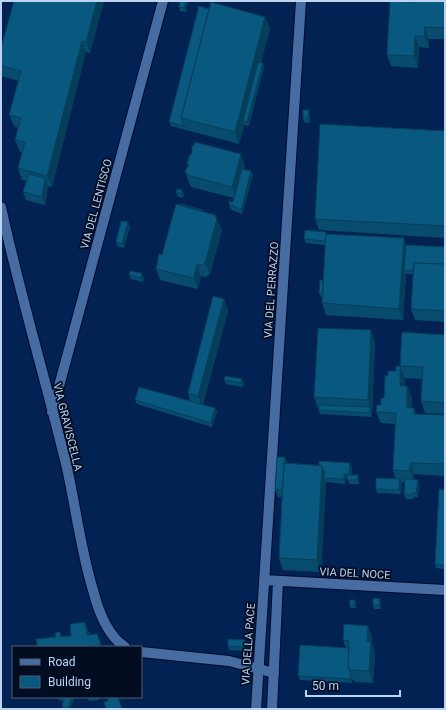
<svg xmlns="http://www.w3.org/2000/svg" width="446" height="710" font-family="Roboto,sans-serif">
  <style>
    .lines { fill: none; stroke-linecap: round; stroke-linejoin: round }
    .minor-casing { stroke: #000a2e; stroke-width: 12 }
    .minor { stroke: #476ca2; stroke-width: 10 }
    .wall { fill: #074c6e }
    .shaded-wall { fill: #063e5a }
    .building { fill: #085880; stroke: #063e5a }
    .labels { text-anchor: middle; stroke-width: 3.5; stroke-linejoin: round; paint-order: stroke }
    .street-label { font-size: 11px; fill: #bed3f2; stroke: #020d22 }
  </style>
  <rect width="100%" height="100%" fill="#012252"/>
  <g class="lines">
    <g class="minor-casing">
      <path id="minor" d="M 1,207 C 20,295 46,381 67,468 C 76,509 81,551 93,590 C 98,610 107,635 125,647
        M 52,412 L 163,1
        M 264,580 L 445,590
        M 141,652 L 229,661 L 274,673
        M 256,709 L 301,1
        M 272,709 L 278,581"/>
    </g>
    <use href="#minor" class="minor"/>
  </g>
  <path class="wall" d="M 104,1 L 90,53 L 86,52 L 52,187 L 48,186 L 45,205 L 26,200 L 23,192 L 26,181 L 22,180 L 18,168 L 22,152 L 20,152 L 15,140 L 19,128 L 14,126 L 9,115 L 19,81 L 1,76 L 1,48 Z
    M 188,1 L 186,12 L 180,11 L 179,7 Z
    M 445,1 L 445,39 L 429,39 L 429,48 L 419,47 L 418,68 L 391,66 L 387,55 L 414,2 Z
    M 209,9 L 265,17 L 270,29 L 261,62 L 263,63 L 264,67 L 249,126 L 244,125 L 239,144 L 171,126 L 169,122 Z
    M 310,114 L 310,123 L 304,122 L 303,118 Z
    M 445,131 L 445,238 L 319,230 L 315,219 Z
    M 187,164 L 245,166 L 244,169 L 251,171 L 253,175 L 242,214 L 230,209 L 229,204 L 233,202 L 234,198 L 191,187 L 185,172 L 188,166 Z
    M 182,190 L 184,194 L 183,198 L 177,196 L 176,192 Z
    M 204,212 L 222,230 L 210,274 L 206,277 L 201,276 L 198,289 L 160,280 L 156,269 L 162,255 Z
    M 128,222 L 130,227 L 124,248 L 117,246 L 116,242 Z
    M 326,232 L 326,234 L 406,245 L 445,247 L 445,322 L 415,320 L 411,309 L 413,274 L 406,274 L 403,320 L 326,315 L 322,303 L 322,297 L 321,297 L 319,293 L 323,280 L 325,245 L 306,243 L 304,239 Z
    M 129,275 L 144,278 L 143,282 L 131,279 Z
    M 224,299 L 228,311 L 203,405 L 215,408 L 217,412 L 212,427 L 137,404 L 135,400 L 190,401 L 188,393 Z
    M 445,335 L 445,414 L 425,413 L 421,401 L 422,379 L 405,378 L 404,386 L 407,386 L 412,398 L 411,408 L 414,408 L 416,414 L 445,415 L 445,476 L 414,474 L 414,480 L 418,480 L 419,485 L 418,497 L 414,497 L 413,499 L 406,499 L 404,494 L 405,482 L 401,482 L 402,483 L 401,494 L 377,493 L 376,489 L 396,479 L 393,470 L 395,424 L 381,423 L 376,412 L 381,405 L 384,398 L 388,376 L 396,371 L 400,366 Z
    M 375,342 L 372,417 L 320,414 L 314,397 Z
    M 224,380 L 244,383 L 243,387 L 226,384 Z
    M 285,457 L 287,463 L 352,467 L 351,475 L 359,479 L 359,484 L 349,484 L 348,478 L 346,478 L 345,484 L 326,482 L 321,572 L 283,570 L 279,558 L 282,497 L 278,497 L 275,489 Z
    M 445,490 L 445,569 L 436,568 L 435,564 Z
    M 381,603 L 381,609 L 374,609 L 373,605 Z
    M 349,604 L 356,604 L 356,608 L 351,608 Z
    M 368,626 L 372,637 L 372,644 L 375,653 L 373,683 L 356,682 L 352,679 L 352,683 L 300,680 L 298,676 L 346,648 L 343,640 Z
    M 60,632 L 61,636 L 97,634 L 102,647 L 37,647 L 56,637 Z
    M 246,644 L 246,651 L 229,650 L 228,646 Z
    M 51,697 L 75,697 L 70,709 L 63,709 L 62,706 L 63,701 Z
    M 87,697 L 99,697 L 99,700 L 89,701 Z"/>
  <path class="shaded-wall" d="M 97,1 L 104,1 L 90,53 L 86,42 Z
    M 186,1 L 188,1 L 186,12 L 184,8 Z
    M 265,17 L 270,29 L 245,121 L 243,121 L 244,125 L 239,144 L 235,132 Z
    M 425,27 L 429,39 L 429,48 L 424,36 Z
    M 415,36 L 419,47 L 418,68 L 414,56 Z
    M 82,41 L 86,52 L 52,187 L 47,176 Z
    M 263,63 L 264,67 L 249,126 L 247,122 Z
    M 309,110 L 310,114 L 310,123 L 308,118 Z
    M 241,154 L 245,166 L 236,199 L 232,187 Z
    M 251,171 L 253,175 L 242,214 L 241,210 Z
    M 45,178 L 48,186 L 45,205 L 42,197 Z
    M 182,190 L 184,194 L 183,198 L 181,194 Z
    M 217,219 L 222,230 L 210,274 L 205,263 Z
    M 128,222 L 130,227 L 124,248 L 122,244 Z
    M 404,238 L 408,249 L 404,270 L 406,274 L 403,320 L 399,309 Z
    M 197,264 L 201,276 L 198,289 L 194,278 Z
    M 142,273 L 144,278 L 143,282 L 141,278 Z
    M 224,299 L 228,311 L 202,408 L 198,396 Z
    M 371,330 L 375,342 L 372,417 L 370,413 L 370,407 L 368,400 Z
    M 400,366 L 405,378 L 404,398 L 400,386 Z
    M 242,379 L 244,383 L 243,387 L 241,383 Z
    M 407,386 L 412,398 L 411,419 L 407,407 Z
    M 215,408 L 217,412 L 212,427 L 211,423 Z
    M 414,408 L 419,420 L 414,414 Z
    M 285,457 L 288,465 L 285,498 L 282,490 Z
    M 350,463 L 352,467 L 351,478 L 349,474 Z
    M 410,463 L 414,474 L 414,482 L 410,471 Z
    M 322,466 L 326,477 L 324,478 L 326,482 L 321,572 L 317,560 Z
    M 344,474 L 346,478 L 345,484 L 344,479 Z
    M 358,475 L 359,479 L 359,484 L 357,480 Z
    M 400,479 L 402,483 L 401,494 L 399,490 Z
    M 418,480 L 419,485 L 418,497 L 416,493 Z
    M 380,599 L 381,603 L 381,609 L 379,605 Z
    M 355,600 L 356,604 L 356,608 L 355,604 Z
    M 85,622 L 90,634 L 91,646 L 87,635 Z
    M 368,626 L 372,637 L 372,644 L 375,653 L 373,683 L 369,671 L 367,641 Z
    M 245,640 L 246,644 L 246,651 L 244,647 Z
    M 351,675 L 352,679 L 352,683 L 350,679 Z
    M 72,697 L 75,697 L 70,709 L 68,709 L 68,708 Z"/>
  <path class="building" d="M 14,1 L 97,1 L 86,42 L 82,41 L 47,176 L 18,168 L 25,142 L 15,140 L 21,118 L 9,115 L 21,71 L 1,66 L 1,48 Z
    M 180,1 L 186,1 L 184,8 L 179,7 Z
    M 390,1 L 414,2 L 414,1 L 445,1 L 445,28 L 425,27 L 424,36 L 415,36 L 414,56 L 387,55 Z
    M 211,2 L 265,17 L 235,132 L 181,118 Z
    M 199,6 L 209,9 L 181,118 L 184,126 L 169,122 Z
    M 258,62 L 263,63 L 247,122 L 243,121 Z
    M 303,110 L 309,110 L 308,118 L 303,118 Z
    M 320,124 L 445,131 L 445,226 L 315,219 Z
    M 195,142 L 241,154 L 232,187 L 187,175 L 187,173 L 185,172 L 189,164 L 187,164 L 190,154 L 192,154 L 192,145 L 194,146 Z
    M 242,169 L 251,171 L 241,210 L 229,204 L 229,201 L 233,202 Z
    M 29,174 L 45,178 L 42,197 L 23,192 Z
    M 177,189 L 182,190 L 181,194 L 176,192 Z
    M 176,204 L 215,215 L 217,219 L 205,263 L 201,265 L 197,264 L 194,278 L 156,269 L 159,254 L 162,255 Z
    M 181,204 L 203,210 L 203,211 L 180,205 Z
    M 121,221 L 128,222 L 122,244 L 116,242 Z
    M 305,230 L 326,232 L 325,241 L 304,239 Z
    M 326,234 L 404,238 L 399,309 L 322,303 Z
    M 406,245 L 445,247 L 445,264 L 414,263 L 413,270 L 404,270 Z
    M 414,263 L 445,264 L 445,311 L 411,309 Z
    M 130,271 L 142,273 L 141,278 L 129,275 Z
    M 320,280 L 323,280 L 323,293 L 319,293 Z
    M 213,296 L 224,299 L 198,396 L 188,393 Z
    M 318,328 L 371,330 L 368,400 L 314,397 Z
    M 402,332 L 445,335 L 445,408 L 443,408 L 444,403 L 421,401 L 423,367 L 400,366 L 400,386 L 407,386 L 407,407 L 414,408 L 414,414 L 445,415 L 445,464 L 410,463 L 410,471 L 393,470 L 396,413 L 376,412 L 377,405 L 381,405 L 381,398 L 384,398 L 385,375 L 388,376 L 388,371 L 396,371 L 396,366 L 400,366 Z
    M 225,376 L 242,379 L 241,383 L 224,380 Z
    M 139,387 L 215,408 L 211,423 L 135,400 Z
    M 319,405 L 370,407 L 370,413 L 319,410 Z
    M 277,457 L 285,457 L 282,490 L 275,489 Z
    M 319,461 L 350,463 L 349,474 L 344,474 L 344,479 L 324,478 L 325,473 L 322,466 L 319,465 Z
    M 284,463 L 322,466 L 317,560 L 279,558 Z
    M 348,475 L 358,475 L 357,480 L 347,480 Z
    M 376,478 L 400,479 L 399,490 L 376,489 Z
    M 405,479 L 418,480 L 416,493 L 412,493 L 412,495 L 404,494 Z
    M 439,489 L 445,490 L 445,565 L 435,564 Z
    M 373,598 L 380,599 L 379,605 L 373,605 Z
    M 350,600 L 355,600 L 355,604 L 349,604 Z
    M 85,622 L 87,635 L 97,634 L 101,645 L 88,646 L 88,647 L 37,647 L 36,639 L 56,637 L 55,633 L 60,632 L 60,637 L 71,636 L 70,624 Z
    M 344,624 L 368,626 L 367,641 L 371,642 L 369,671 L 351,670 L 348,667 L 349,641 L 343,640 Z
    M 228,639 L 245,640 L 244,647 L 228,646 Z
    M 300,645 L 349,648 L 348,667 L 351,675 L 350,679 L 298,676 Z
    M 61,697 L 72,697 L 68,708 L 62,706 L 64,698 Z
    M 107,697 L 118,697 L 122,709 L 106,709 L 104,702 L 108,701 Z"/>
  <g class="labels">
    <g class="street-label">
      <text transform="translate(96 204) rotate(-75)" y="4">VIA DEL LENTISCO</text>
      <text transform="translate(271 290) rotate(-86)" y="4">VIA DEL PERRAZZO</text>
      <text transform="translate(68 427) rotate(76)" y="4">VIA GRAVISCELLA</text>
      <text transform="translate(355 573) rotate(3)" y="4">VIA DEL NOCE</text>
      <text transform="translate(248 644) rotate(-86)" y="4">VIA DELLA PACE</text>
    </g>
  </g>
  <rect width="446" height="710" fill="none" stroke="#bed3f2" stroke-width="4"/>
  <rect x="12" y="646" width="130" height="52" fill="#020d22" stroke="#4d5c75"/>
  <rect x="20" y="659" width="20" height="6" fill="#476ca2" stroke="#4d5c75"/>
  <text x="48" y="666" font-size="12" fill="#bed3f2">Road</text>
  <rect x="20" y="676" width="20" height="12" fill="#085880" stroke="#4d5c75"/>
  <text x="48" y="686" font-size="12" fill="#bed3f2">Building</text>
  <path d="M306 690v6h94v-6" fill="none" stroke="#bed3f2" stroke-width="2"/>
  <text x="312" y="690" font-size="12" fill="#bed3f2" stroke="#020d22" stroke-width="3" paint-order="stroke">50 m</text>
</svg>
